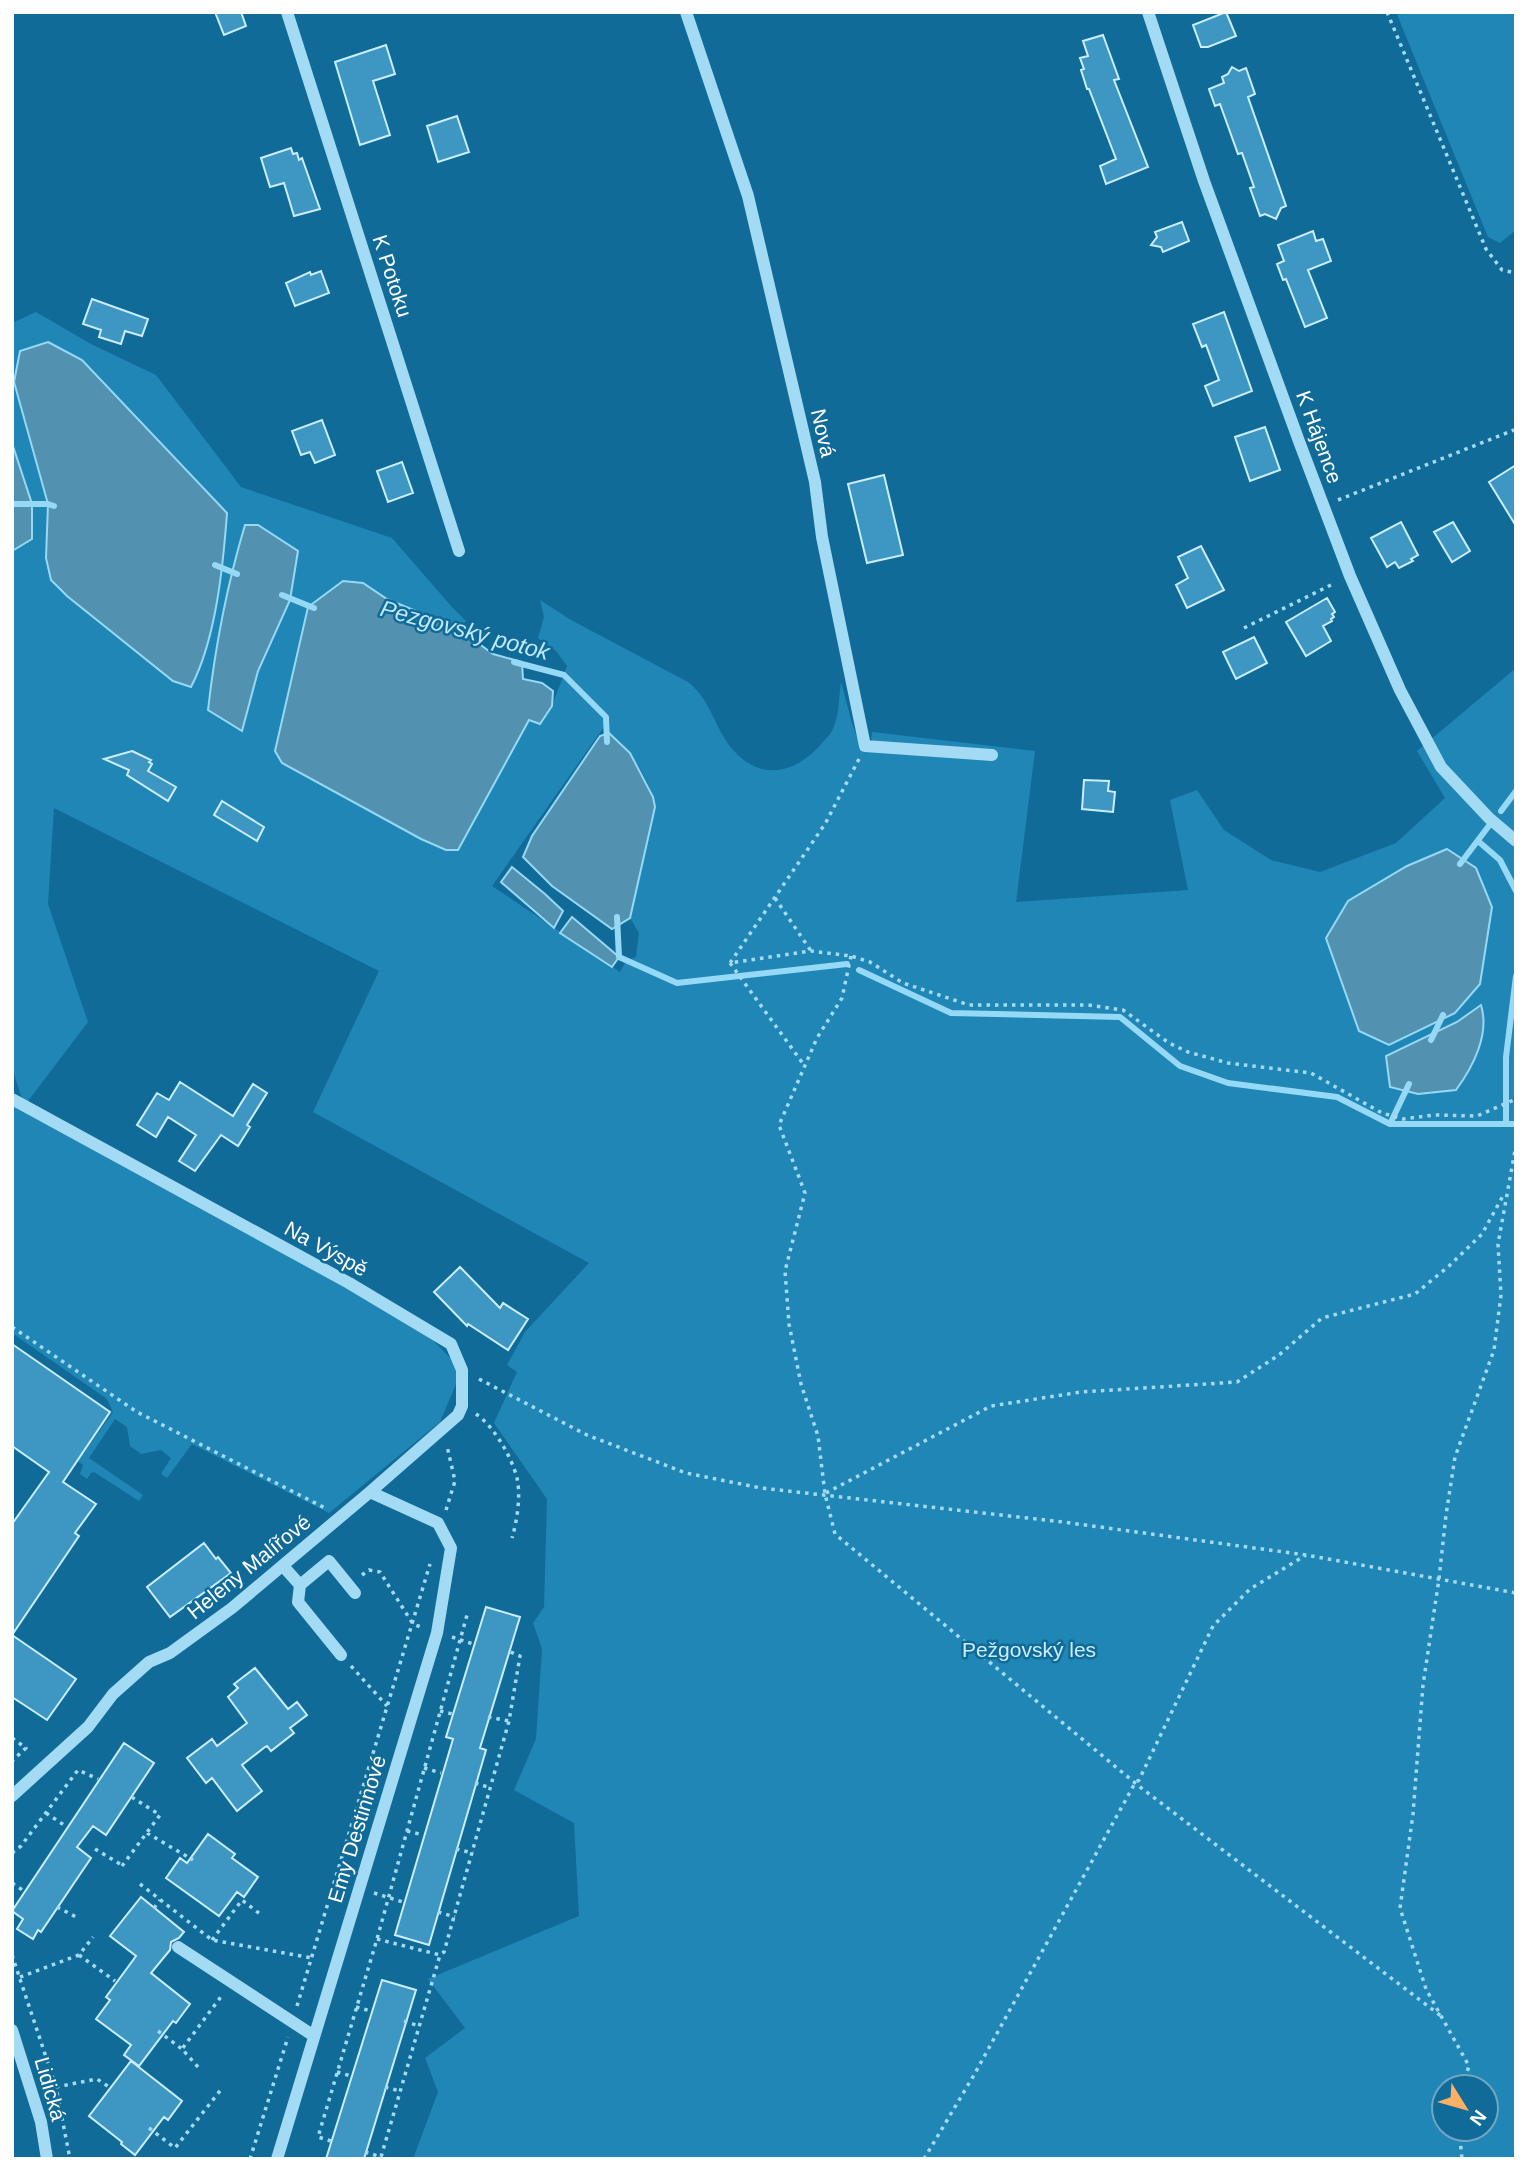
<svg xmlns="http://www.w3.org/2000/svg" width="1528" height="2171" font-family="Arial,sans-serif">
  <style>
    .green { fill: #2086b6; fill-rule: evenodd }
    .water { fill: #5391b0; stroke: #95d9f7; stroke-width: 2 }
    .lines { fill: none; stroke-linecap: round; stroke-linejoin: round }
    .stream { stroke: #95d9f7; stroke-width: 6 }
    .building { fill: #3e97c2; stroke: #cbeefe; stroke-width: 2 }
    .path { stroke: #a3daf4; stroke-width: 3.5; stroke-dasharray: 3.5 5; stroke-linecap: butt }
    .minor { stroke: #a3daf4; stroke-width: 12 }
    .labels { text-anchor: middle; stroke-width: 5; stroke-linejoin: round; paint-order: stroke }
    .street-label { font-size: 21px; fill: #fff; stroke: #116b99 }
    .park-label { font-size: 21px; fill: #cbeefe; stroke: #116b99 }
    .water-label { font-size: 23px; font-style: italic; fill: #c0e9fb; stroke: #116b99 }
  </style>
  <rect width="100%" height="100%" fill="#116b99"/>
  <path class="green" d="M 1396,12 L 1516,12 L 1516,230 L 1500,243 L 1488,237 Z
    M 36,312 L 91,344 L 156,375 L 241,487 L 392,538 L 451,606 L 466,621 L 459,629 L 387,599 L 363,583 L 343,581 L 308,606 L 275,750 L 283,763 L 446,850 L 458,849 L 529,719 L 540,724 L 552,706 L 567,666 L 556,651 L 538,638 L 544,617 L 540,600 L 571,620 L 688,682 C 713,702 714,730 735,752 C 764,783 799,771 823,742 C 826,738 831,734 833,729 C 839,716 839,696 841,682 L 852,723 L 860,745 L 871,744 L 872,732 L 1035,751 L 1016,902 L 1188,890 L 1170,800 L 1197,790 L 1224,830 L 1271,860 L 1320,872 L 1396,843 L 1445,798 L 1417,751 L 1516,668 L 1516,2159 L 413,2159 L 438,2092 L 425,2058 L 465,2028 L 428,1979 L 579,1916 L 574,1823 L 514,1790 L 536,1739 L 542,1649 L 533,1623 L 544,1607 L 547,1499 L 494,1423 L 517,1372 L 507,1365 L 525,1332 L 589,1263 L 313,1112 L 379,971 L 54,808 L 48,904 L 88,1022 L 25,1105 L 418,1325 L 462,1370 L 440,1422 L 329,1513 L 192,1444 L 167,1478 L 161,1474 L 171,1458 L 161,1450 L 141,1454 L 130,1446 L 127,1427 L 115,1419 L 89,1458 L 143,1495 L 139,1501 L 94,1472 L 91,1473 L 87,1479 L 80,1474 L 83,1465 L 78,1461 L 113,1412 L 107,1399 L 12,1333 L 12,1099 L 24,1105 L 12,1068 L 12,551 L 32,539 L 32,504 L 12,443 L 12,323 ZM 606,724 C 610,739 623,743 631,755 C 641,769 653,790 655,808 L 630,918 L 639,933 L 636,957 L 626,961 L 620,972 L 492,886 ZM 1444,2087 L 1486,2087 L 1486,2129 L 1444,2129 Z"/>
  <path class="water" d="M 48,342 L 82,360 L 227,513 C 223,567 216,639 191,687 L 173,681 L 67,596 L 51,580 L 46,558 L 48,504 L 14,382 L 20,351 Z
    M 12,443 L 32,504 L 32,539 L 12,551 Z
    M 245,525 L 258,525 L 298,551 L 290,600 L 258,671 L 242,731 L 208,710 C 215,648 227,585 245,525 Z
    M 343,581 L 363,583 L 387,599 L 459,629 L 493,654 L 522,662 L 523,679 L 542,683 L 553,691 L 552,706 L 540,724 L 529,720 L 458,850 L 446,850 L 421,839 L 282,763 L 275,751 L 308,607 Z
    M 609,733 L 630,753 L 653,797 L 655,807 L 630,918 L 612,929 L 552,886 L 523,857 L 532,836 L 600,736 Z
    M 1447,849 L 1476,868 L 1492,907 L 1480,984 L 1455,1013 L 1389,1045 L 1359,1031 L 1326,938 L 1348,901 L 1407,866 Z
    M 512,867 L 545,894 L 563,911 L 554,928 L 501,882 Z
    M 572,917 L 619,957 L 612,967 L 560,933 Z
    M 1481,1005 C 1490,1034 1473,1067 1456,1090 L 1418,1094 L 1390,1087 L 1386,1056 L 1457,1022 Z"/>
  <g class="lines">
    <path class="stream" d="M 12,504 L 48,504 L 54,506
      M 215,565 L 237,574
      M 282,595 L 314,608
      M 514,662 L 564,675 L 606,717 L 607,742
      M 1501,811 L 1516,791
      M 1478,841 L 1500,860 L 1516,891
      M 1460,864 L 1488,827
      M 617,917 L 619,957 L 677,983 L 847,964
      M 859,970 L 951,1013 L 1120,1017 L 1180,1066 L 1228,1083 L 1337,1097 L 1390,1124 L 1516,1124
      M 1431,1040 L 1443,1015
      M 1390,1124 L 1409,1084
      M 1506,1124 L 1506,1057 L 1516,976"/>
  </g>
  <path class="building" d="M 215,12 L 241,12 L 246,26 L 224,35 Z
    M 1226,12 L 1236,36 L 1208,47 L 1201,47 L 1193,25 Z
    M 1103,35 L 1119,79 L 1114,80 L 1148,167 L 1106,184 L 1100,166 L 1116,159 L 1089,89 L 1087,89 L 1081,70 L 1084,69 L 1080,58 L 1088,56 L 1083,41 Z
    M 386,45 L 395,74 L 373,81 L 390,135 L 360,145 L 335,62 Z
    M 1232,67 L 1239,71 L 1246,68 L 1255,94 L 1248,97 L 1286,206 L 1281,208 L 1276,219 L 1265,214 L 1260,216 L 1250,188 L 1254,187 L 1242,153 L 1238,154 L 1220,104 L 1215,106 L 1209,89 L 1224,83 L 1222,77 L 1228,74 Z
    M 457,116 L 469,152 L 438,162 L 427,126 Z
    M 291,148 L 293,154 L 297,153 L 299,160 L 302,158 L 320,209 L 294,216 L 284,183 L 270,187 L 261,158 Z
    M 1182,222 L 1189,241 L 1163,252 L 1161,247 L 1151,245 L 1157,237 L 1155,232 Z
    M 1313,231 L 1316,241 L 1323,239 L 1331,261 L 1308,270 L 1327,318 L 1305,327 L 1286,279 L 1283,280 L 1277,264 L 1284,261 L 1278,245 Z
    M 321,271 L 329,293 L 295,306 L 286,283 L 310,272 L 311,275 Z
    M 92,299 L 148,319 L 142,336 L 125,331 L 121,344 L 99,337 L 101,330 L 83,324 Z
    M 1224,312 L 1252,391 L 1213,406 L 1205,386 L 1219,380 L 1206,345 L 1202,347 L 1193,324 Z
    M 322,420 L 335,455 L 315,463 L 310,452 L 301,455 L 292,431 Z
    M 1265,427 L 1280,470 L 1250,481 L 1235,437 Z
    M 402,462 L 413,493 L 388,502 L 377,471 Z
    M 1516,465 L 1516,526 L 1489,482 Z
    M 884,475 L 903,555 L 867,563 L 848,484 Z
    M 1401,522 L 1418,555 L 1411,559 L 1413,561 L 1399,568 L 1395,562 L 1387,567 L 1371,538 Z
    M 1453,522 L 1470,551 L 1452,562 L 1434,532 Z
    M 1201,546 L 1224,590 L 1187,608 L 1176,585 L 1188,578 L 1178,557 Z
    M 1327,598 L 1335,612 L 1332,614 L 1334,617 L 1331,619 L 1332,621 L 1323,626 L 1331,641 L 1306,656 L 1286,622 Z
    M 1254,637 L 1267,663 L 1236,679 L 1223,652 Z
    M 132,751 L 151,760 L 149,762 L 152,764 L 148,771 L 176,787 L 168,801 L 127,775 L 129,770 L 104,759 Z
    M 1084,780 L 1109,781 L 1108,791 L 1115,792 L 1113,812 L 1082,809 Z
    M 222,801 L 264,827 L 257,841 L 214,815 Z
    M 180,1082 L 233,1116 L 253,1084 L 267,1093 L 247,1125 L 250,1127 L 238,1146 L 221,1135 L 195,1171 L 179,1161 L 196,1135 L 168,1117 L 156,1137 L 137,1125 L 157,1093 L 169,1100 Z
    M 460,1267 L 500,1308 L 503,1303 L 528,1319 L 508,1350 L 468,1324 L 467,1326 L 434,1292 Z
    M 12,1344 L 110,1412 L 63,1482 L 96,1504 L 75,1533 L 79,1536 L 12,1635 L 12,1524 L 49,1472 L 12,1446 Z
    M 204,1543 L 216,1559 L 218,1557 L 231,1573 L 170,1617 L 147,1587 Z
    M 486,1607 L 520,1617 L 480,1748 L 486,1750 L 429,1945 L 395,1935 L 453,1739 L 446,1737 Z
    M 12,1635 L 76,1679 L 47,1720 L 12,1697 Z
    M 255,1668 L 288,1709 L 297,1702 L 307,1715 L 290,1728 L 294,1733 L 271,1751 L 267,1746 L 265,1747 L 242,1765 L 262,1791 L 237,1811 L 212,1778 L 206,1783 L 187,1758 L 212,1739 L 217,1746 L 247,1723 L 228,1697 L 238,1688 L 234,1684 Z
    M 124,1743 L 154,1763 L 106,1835 L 93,1826 L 77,1847 L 91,1858 L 41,1932 L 38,1930 L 33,1939 L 17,1929 L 23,1919 L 12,1911 Z
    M 208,1834 L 235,1854 L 232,1858 L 258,1877 L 244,1897 L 237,1892 L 219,1916 L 166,1878 L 180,1858 L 187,1863 Z
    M 141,1897 L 184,1932 L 179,1938 L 171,1942 L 170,1950 L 151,1973 L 190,2004 L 176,2023 L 173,2021 L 139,2066 L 124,2055 L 131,2045 L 96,2019 L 110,2000 L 106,1997 L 136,1956 L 110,1936 Z
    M 382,1980 L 416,1990 L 364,2159 L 326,2159 Z
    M 131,2061 L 182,2101 L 168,2120 L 164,2117 L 135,2155 L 121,2144 L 122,2142 L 89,2116 Z"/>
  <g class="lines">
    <path class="path" d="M 1387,12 L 1486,249 L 1502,270 L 1516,273
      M 1338,500 L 1514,430
      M 1244,628 L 1335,583
      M 859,759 L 825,824 L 730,963 L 811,951 L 851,956 L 870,962 L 903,983 L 969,1005 L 1088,1005 L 1123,1010 L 1169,1043 L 1188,1052 L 1228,1063 L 1311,1073 L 1382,1113 L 1403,1119 L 1434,1115 L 1477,1116 L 1516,1099
      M 775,898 L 811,951
      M 851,956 L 842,998 L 817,1038 L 779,1125 L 805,1193 L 785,1271 L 789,1324 L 801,1384 L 818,1436 L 825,1494 L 835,1534 L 1140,1787 L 1441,2016
      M 730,963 L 804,1065
      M 12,1327 L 137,1412 L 327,1509
      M 479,1379 L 587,1435 L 686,1473 L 761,1488 L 1063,1522 L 1306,1555 L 1516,1593
      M 476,1414 C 494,1426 512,1458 517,1478 C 521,1496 517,1521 512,1538
      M 826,1493 L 991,1406 L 1081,1392 L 1237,1382 L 1279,1355 L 1322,1318 L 1415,1294 L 1449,1266 L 1482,1234 L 1504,1194
      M 446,1510 L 455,1481 L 447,1446
      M 362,1575 L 369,1570 L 380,1572 L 413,1624 L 421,1627
      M 452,1637 L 473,1644
      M 351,1666 L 387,1706
      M 440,1711 L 452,1714
      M 488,1717 L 509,1721
      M 12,1738 L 26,1748 L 12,1761
      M 424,1768 L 441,1773
      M 475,1783 L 491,1788
      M 46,1813 L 67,1827
      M 407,1831 L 423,1835
      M 147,1833 L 193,1860
      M 95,1849 L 120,1864
      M 456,1849 L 473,1853
      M 12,1853 L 21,1846 L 78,1770 L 98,1779
      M 122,1866 L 160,1815 L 130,1796
      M 12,1883 L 24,1891
      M 140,1884 L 212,1940 L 312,1958
      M 374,1893 L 403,1902
      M 57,1907 L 78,1918
      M 154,1908 L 160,1900
      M 438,1912 L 455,1917
      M 377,1939 L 440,1955 L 444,1952 L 509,1721 L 520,1656 L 508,1651
      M 212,1940 L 242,1900 L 260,1914
      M 12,1955 L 56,2087 L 70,2159
      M 79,1955 L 115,1981
      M 20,1977 L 79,1955 L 93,1937
      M 297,2006 L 430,1564
      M 356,2007 L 371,2011
      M 404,2021 L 419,2026
      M 158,2031 L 182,2049
      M 198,2067 L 182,2049 L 223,1994
      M 337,2072 L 351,2076
      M 56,2087 L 97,2079 L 109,2087
      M 385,2087 L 400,2091
      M 1462,2087 L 1469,2066 L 1426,1989 L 1400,1908 L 1413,1814 L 1423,1685 L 1439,1579 L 1446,1515 L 1455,1457 L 1494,1350 L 1501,1295 L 1498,1244 L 1516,1145
      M 149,2128 L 175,2148 L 223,2087
      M 1459,2129 L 1462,2159
      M 331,2141 L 318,2137 L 377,1939 L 467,1615
      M 365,2152 L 381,2157 L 440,1955
      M 250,2159 L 288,2037
      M 924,2159 L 974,2075 L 1135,1783 L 1139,1780 L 1213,1626 L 1250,1589 L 1306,1555"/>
    <path class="minor" d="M 287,12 L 459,551
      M 686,12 L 748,196 L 815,482 L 822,537 L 865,746 L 992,755
      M 1148,12 L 1204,181 L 1300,444 L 1350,576 L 1400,690 L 1441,767 L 1489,818 L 1516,841
      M 12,1099 L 349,1283 L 451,1344 L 462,1370 L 462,1406 L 458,1415 L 370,1492
      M 283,1566 L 300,1585 L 298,1602 L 341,1655
      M 300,1585 L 329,1561 L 355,1593
      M 12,1796 L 88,1727 L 113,1694 L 149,1662 L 170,1653 L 232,1608 L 370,1492 L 438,1523 L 451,1548 L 437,1633 L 277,2159
      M 178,1947 L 314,2036
      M 12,2030 L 41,2122 L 47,2159"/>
  </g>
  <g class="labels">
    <g class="street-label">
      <text transform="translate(392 276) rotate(72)" y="7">K Potoku</text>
      <text transform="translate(823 433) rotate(77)" y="7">Nová</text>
      <text transform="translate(1319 437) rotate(70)" y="7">K Hájence</text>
      <text transform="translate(326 1249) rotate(29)" y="7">Na Výspě</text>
      <text transform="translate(249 1567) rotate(-39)" y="7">Heleny Malířové</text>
      <text transform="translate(357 1829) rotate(-73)" y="7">Emy Destinnové</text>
      <text transform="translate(50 2089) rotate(74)" y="7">Lidická</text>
    </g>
    <g class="park-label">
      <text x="1029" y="1657">Pežgovský les</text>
    </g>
    <g class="water-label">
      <text transform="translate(465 630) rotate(15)" y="8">Pezgovský potok</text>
    </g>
  </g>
  <rect width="1528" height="2171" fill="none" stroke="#ffffff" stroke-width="28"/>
  <g transform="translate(1465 2108) rotate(127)"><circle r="33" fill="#116b99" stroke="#70a6c2" stroke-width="2"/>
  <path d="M0-5L12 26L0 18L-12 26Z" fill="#ffb066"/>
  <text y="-10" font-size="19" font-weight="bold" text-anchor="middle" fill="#ffffff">N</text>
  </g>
</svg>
